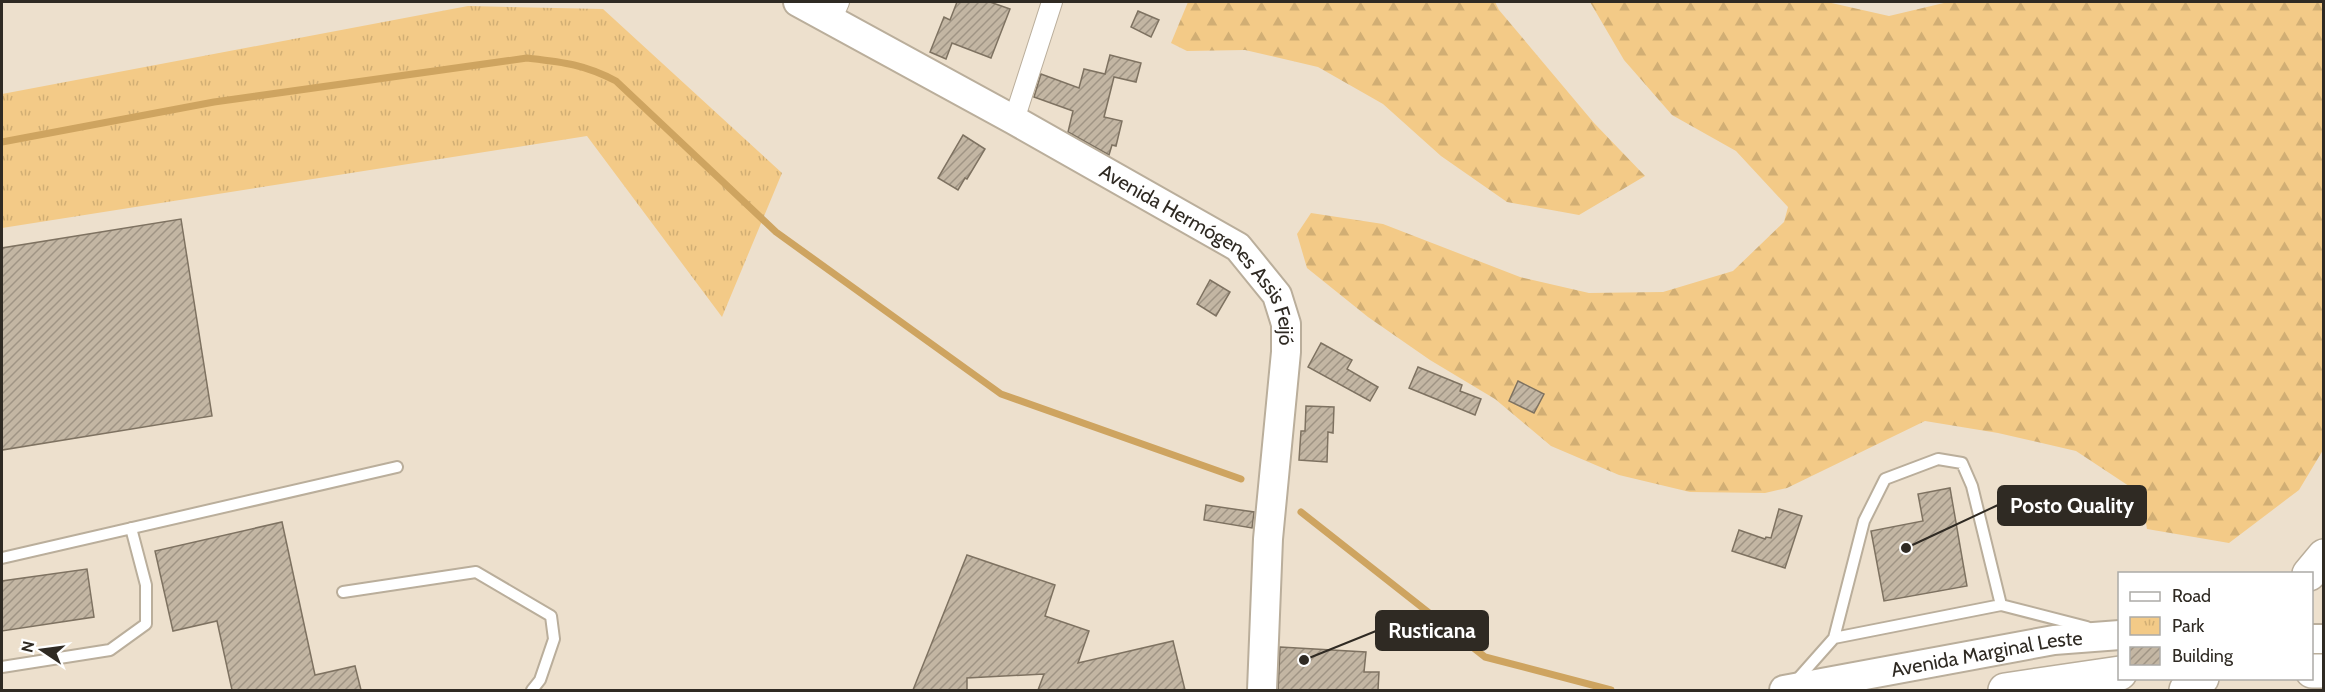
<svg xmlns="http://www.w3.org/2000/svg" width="2325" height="692" font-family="Cabin,sans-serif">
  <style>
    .forest { fill: url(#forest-firs) }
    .park { fill: url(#park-tufts) }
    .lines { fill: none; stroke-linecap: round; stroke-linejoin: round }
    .stream { stroke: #cea460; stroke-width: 7 }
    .building { fill: url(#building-hatch); stroke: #7e7261; stroke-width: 1.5 }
    .lane-casing { stroke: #baae9b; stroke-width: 14 }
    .street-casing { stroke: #baae9b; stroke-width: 22 }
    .secondary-casing { stroke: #baae9b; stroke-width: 32 }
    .highway-casing { stroke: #baae9b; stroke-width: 36 }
    .lane { stroke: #fff; stroke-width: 10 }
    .street { stroke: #fff; stroke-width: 20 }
    .secondary { stroke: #fff; stroke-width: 28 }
    .highway { stroke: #fff; stroke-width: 33 }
    .labels { text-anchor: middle; stroke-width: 4.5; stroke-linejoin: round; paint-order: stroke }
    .street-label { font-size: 20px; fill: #2f2a23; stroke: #fff }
    .leader { fill: none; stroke: #2f2a23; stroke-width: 2 }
    .callout-dot { fill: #2f2a23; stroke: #fff; stroke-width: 2 }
    .callout { fill: #2f2a23; stroke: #2f2a23; stroke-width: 2 }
    .callout-label { font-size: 21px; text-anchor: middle; font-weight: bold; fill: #fff }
  </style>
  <defs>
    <pattern id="forest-firs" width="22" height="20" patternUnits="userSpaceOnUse" patternTransform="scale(1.5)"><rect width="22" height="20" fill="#f3ca87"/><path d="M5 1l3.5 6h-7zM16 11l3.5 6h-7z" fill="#d1ae74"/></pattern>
    <pattern id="park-tufts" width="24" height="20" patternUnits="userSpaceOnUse" patternTransform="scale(1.5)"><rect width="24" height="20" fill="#f3ca87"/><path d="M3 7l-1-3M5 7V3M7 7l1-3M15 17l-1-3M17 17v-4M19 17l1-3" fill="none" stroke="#d1ae74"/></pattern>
    <pattern id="building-hatch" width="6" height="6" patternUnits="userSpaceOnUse" patternTransform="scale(1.5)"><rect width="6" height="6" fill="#c3b6a3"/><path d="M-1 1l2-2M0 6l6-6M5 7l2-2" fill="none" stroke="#9f9484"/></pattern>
  </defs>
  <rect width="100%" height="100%" fill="#ede0cd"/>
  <path class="forest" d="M 1188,2 L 1495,2 L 1499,10 L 1594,123 L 1645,176 L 1579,215 L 1507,202 L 1441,156 L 1383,104 L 1318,67 L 1245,50 L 1187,51 L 1171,43 Z
    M 1590,2 L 1827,2 L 1889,16 L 1948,2 L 2323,2 L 2323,450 L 2299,490 L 2229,543 L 2147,529 L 2141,494 L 2076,451 L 1998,433 L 1925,421 L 1787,488 L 1765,493 L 1690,492 L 1619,475 L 1551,446 L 1495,399 L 1430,360 L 1368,317 L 1307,268 L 1297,234 L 1311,213 L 1383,224 L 1520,277 L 1589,293 L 1663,292 L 1733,271 L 1784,222 L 1788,207 L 1736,151 L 1672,115 L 1624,60 Z"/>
  <path class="park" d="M 468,6 L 603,9 L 782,173 L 722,317 L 587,136 L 2,228 L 2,94 Z"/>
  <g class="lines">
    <path class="stream" d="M 2,142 L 214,102 L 527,58 C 562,62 584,64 616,81 L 776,232 L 1001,394 L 1241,479
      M 1301,512 L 1485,657 L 1611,690"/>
  </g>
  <path class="building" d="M 957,2 L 990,2 L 1010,9 L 991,58 L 952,43 L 946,59 L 930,52 L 944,17 L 950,20 Z
    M 1138,11 L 1159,20 L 1151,37 L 1131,27 Z
    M 1110,55 L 1141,63 L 1136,82 L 1114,77 L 1104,117 L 1122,121 L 1116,146 L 1112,145 L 1109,155 L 1068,132 L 1073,111 L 1034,97 L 1041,74 L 1079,88 L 1084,69 L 1105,74 Z
    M 963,135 L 985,149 L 967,179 L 965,178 L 958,190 L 938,178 Z
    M 181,219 L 212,416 L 2,450 L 2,248 Z
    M 1210,280 L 1230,292 L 1216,316 L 1197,304 Z
    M 1321,343 L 1352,360 L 1347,369 L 1378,387 L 1370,401 L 1308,367 Z
    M 1418,367 L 1462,385 L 1460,391 L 1481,399 L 1475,415 L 1409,388 Z
    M 1518,381 L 1544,394 L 1534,413 L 1509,401 Z
    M 1306,406 L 1334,407 L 1333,433 L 1328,432 L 1327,462 L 1299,460 L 1301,431 L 1305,431 Z
    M 1950,488 L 1967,586 L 1884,601 L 1871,531 L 1923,521 L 1918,494 Z
    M 1206,505 L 1254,512 L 1252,528 L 1204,520 Z
    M 1779,509 L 1802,516 L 1785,568 L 1732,551 L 1739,530 L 1765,539 L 1766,537 L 1771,538 Z
    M 282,522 L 315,675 L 355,666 L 361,690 L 232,690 L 217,621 L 173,631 L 155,551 Z
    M 967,555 L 1055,585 L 1045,616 L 1089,631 L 1078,663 L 1173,641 L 1185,690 L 1038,690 L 1044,674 L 967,678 L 967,690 L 913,690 Z
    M 87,569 L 94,617 L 2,631 L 2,581 Z
    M 1280,647 L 1366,652 L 1364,672 L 1379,672 L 1378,690 L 1278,690 Z"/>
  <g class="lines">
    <g class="lane-casing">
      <path id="lane" d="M 2,558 L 397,467
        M 343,592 L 476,572 L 551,616 L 554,639 L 540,680 L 532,690
        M 1834,638 L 1864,521 L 1885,479 L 1938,459 L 1962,463 L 1972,486 L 2001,605
        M 2,667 L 110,650 L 146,624 L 146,585 L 131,528
        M 1795,682 L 1834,638 L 2001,605 L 2087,627"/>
    </g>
    <g class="street-casing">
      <path id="street" d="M 831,20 L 839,2
        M 1014,120 L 1052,2"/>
    </g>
    <g class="secondary-casing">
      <g id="secondary">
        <path id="s1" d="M 798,2 L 1014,120 L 1238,247 L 1277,295 L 1286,324 L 1286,352 L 1268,539 L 1262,690"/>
        <path d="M 2312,639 L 2324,639"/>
        <path id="s2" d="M 1784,690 L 2054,640 L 2120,635"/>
      </g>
    </g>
    <g class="highway-casing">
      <path id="highway" d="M 2309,574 L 2324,556
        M 2312,671 L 2324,671
        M 2005,690 L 2120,673
        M 2186,690 L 2202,678"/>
    </g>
    <use href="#lane" class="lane"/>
    <use href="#street" class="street"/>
    <use href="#secondary" class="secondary"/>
    <use href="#highway" class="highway"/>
  </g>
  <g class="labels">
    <g class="street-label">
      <text dy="7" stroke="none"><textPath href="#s1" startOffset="482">Avenida Hermógenes Assis Feijó</textPath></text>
      <text dy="7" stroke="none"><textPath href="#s2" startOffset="206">Avenida Marginal Leste</textPath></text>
    </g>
  </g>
  <path class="leader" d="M1906 548L1998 505M1304 660L1376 631"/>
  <g class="callout-dot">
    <circle cx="1906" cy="548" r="6"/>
    <circle cx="1304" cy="660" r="6"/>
  </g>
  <g class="callout">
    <rect x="1998" y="486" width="148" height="39" rx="6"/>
    <rect x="1376" y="611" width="112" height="39" rx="6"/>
  </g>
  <g class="callout-label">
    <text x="2072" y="513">Posto Quality</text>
    <text x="1432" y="638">Rusticana</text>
  </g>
  <rect width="2325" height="692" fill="none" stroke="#2f2a23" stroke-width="6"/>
  <rect x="2118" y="572" width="195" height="108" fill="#ffffff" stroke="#acaaa7" stroke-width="1.5"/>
  <rect x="2130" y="592" width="30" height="9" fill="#ffffff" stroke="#acaaa7" stroke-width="1.5"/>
  <text x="2172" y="602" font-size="18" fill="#2f2a23">Road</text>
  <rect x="2130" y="617" width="30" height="18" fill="url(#park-tufts)" stroke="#acaaa7" stroke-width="1.5"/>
  <text x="2172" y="632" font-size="18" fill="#2f2a23">Park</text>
  <rect x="2130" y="647" width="30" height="18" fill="url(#building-hatch)" stroke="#acaaa7" stroke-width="1.5"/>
  <text x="2172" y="662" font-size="18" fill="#2f2a23">Building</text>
  <g transform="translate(42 650) rotate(283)" stroke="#ffffff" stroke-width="4.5" paint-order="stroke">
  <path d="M0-4.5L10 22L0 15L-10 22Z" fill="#2f2a23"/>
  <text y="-9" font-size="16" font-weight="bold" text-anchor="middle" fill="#2f2a23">N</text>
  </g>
</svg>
